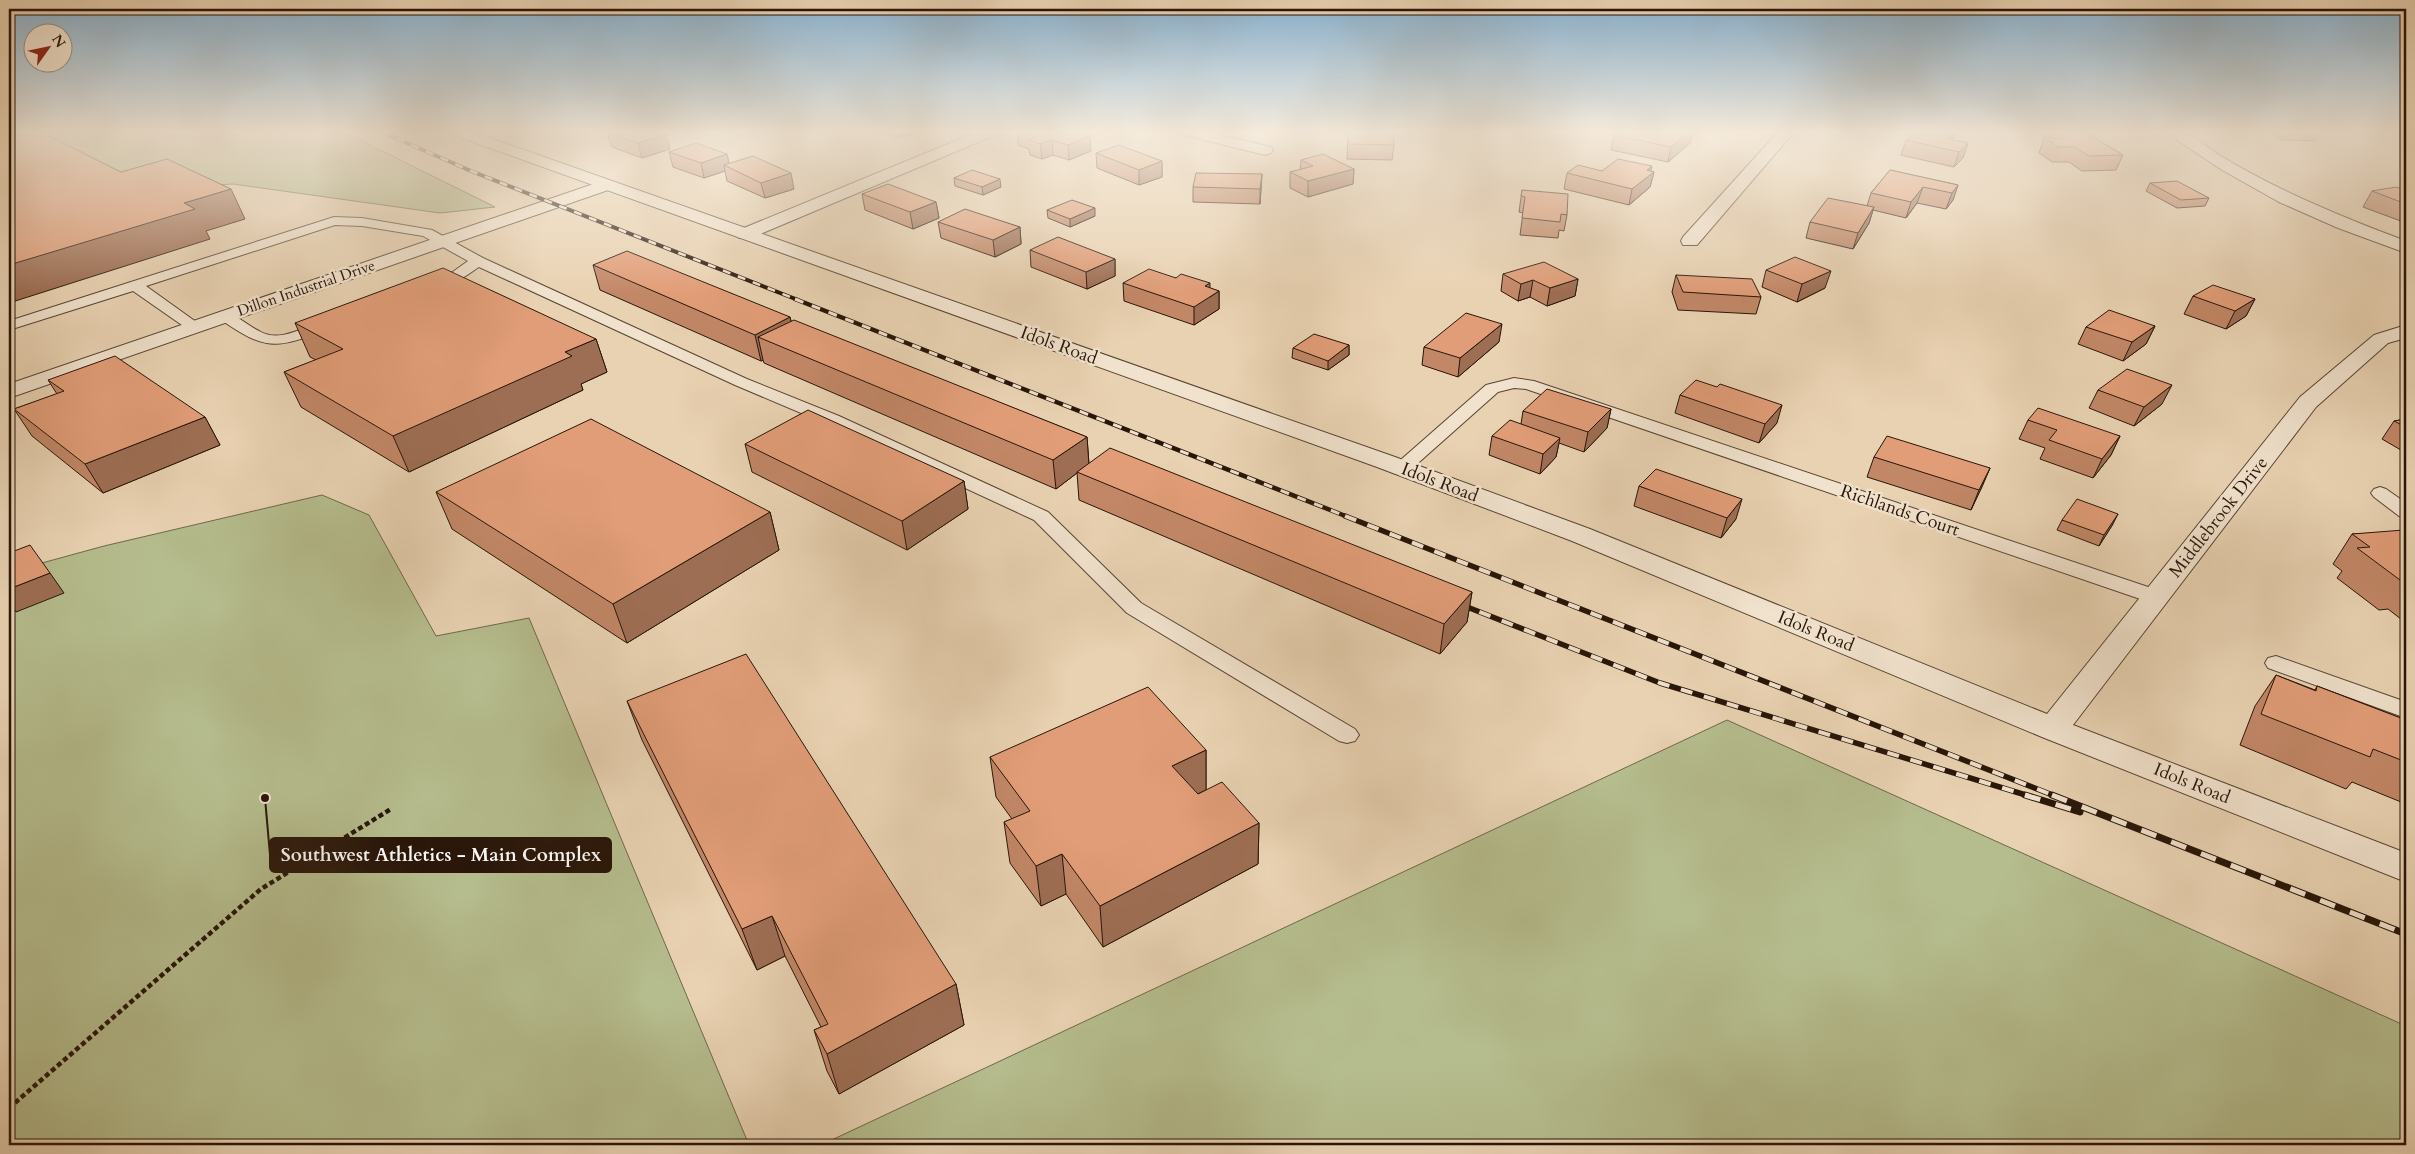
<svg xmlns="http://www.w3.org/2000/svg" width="2415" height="1154" font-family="Cardo,serif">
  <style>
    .green { fill: #b5bc8d; stroke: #6e684b }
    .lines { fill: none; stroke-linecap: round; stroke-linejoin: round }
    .service-casing { stroke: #584433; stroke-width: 2 }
    .minor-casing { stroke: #584433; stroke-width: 2 }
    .tertiary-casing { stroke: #584433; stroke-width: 2 }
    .path { stroke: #281509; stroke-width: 4.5; stroke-dasharray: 5 3; stroke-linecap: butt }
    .service { fill: #f1e2cd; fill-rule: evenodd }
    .minor { fill: #f1e2cd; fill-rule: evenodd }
    .tertiary { fill: #f1e2cd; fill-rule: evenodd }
    .rail-far3-casing { stroke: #281509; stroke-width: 4 }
    .rail-far2-casing { stroke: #281509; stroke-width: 4.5 }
    .rail-far1-casing { stroke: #281509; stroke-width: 5.5 }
    .rail-casing { stroke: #281509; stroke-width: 7 }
    .rail-far3 { stroke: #f1e2cd; stroke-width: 2.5; stroke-dasharray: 8; stroke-linecap: butt }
    .rail-far2 { stroke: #f1e2cd; stroke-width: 3; stroke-dasharray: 9; stroke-linecap: butt }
    .rail-far1 { stroke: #f1e2cd; stroke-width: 4; stroke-dasharray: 12; stroke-linecap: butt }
    .rail { stroke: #f1e2cd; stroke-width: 5; stroke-dasharray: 16; stroke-linecap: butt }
    .wall { fill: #c28767; stroke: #281509 }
    .shaded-wall { fill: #9e6e54; stroke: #281509 }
    .building { fill: #e19d78; stroke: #281509 }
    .labels { text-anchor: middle; stroke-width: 5; stroke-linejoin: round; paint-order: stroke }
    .far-street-label { font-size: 15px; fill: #281509; stroke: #f1e2cd }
    .street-label { font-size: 18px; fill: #281509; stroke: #f1e2cd }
    .leader { fill: none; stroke: #281509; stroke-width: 2 }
    .callout-dot { fill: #281509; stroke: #f1e2cd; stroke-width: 2 }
    .callout { fill: #281509; stroke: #281509; stroke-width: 2 }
    .callout-label { font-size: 19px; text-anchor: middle; font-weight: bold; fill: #fff }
  </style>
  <rect width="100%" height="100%" fill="#e9d2b2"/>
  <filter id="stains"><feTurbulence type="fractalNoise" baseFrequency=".004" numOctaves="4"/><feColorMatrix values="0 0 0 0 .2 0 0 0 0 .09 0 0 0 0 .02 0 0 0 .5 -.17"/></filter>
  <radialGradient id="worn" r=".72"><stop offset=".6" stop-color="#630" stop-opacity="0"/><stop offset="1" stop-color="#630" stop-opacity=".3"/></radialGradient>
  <path class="green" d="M 38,132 L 344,132 L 495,207 L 440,213 L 233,184 L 150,189 L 9,142 Z
    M 322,495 L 369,515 L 436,636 L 529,618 L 749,1145 L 9,1145 L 9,572 L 104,546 Z
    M 1727,720 L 2406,1026 L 2406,1145 L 821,1145 Z"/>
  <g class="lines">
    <g class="service-casing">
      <path id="service" d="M 334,217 L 362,218 L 432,230 L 483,258 L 747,379 L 839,416 L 1048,512 L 1141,603 L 1355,729 L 1359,735 L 1355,741 L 1347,743 L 1339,741 L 1127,613 L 1034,520 L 827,424 L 735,385 L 479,267 C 465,276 446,292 428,288 L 426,285 L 428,282 L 447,276 L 468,261 L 423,236 L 362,226 L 335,225 L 146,286 L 199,324 L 202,327 L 199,330 L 189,330 L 133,291 L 9,330 L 9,321 Z
        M 225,312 C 237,315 247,325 259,331 C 281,344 304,326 326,320 L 334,325 L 331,328 C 278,348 268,353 220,319 L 218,316 L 220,313 Z
        M 1514,378 L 1534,381 L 2163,592 L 2166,597 L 2163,602 L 2156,603 L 2149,602 L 1526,389 L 1514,388 L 1498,392 L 1408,472 L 1396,472 L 1393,468 L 1396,464 L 1486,385 Z
        M 2380,487 L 2386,489 L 2406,503 L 2406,518 L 2399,516 L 2374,497 L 2371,493 L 2374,489 Z
        M 2276,656 L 2406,702 L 2406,718 L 2268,668 L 2265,663 L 2268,658 Z"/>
    </g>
    <g class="minor-casing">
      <path id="minor" d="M 9,132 L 28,132 L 26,135 L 9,139 Z
        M 977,132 L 997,132 L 995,135 L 751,238 L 739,238 L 736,234 L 739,230 Z
        M 1182,132 L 1208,132 L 1271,147 L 1273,150 L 1271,153 L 1265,155 L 1184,135 Z
        M 1778,132 L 1794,132 L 1697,245 L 1683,245 L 1681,241 L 1683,237 Z
        M 2165,132 C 2187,129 2201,143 2219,155 C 2279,191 2341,217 2406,241 L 2406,253 L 2338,228 L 2279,202 L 2222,170 Z
        M 605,180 L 611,181 L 614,185 L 611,189 L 9,398 L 9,384 Z"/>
    </g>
    <g class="tertiary-casing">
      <path id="tertiary" d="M 452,132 L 473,132 L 1395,457 L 1590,529 L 2047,714 L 2300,397 L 2374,335 L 2406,325 L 2406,338 L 2388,343 L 2316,407 L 2073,725 L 2406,853 L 2406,882 L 2042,737 L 1572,541 L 1377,467 L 454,135 Z"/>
    </g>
    <path class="path" d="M 9,1108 L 261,889 L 391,809"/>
    <use href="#service" class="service"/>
    <use href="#minor" class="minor"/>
    <use href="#tertiary" class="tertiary"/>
    <g class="rail-far3-casing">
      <path id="rail-far3" d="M 382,132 L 471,171 L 798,300"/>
    </g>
    <g class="rail-far2-casing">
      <path id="rail-far2" d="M 795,299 L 1348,517"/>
    </g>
    <g class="rail-far1-casing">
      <path id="rail-far1" d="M 1345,516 L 2055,796
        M 1457,603 L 1660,683 L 2029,796"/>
    </g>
    <g class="rail-casing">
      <path id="rail" d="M 2025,795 L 2080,812
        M 2052,795 L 2406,934"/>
    </g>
    <use href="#rail-far3" class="rail-far3"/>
    <use href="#rail-far2" class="rail-far2"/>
    <use href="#rail-far1" class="rail-far1"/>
    <use href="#rail" class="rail"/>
  </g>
  <path class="wall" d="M 883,132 L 911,132 L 912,134 L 900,138 L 883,133 Z
    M 1017,132 L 1075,132 L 1091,151 L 1069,160 L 1053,155 L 1042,159 L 1030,155 L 1029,149 L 1018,145 Z
    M 1348,132 L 1394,145 L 1392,160 L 1347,159 Z
    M 1618,132 L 1701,132 L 1696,135 L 1692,135 L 1690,143 L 1668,162 L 1611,150 L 1614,135 Z
    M 1956,132 L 1953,140 L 1968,143 L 1963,158 L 1954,167 L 1901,155 L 1906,140 Z
    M 2046,132 L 2085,132 L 2123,155 L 2116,170 L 2082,171 L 2069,162 L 2052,162 L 2039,153 L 2043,142 L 2042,141 Z
    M 2270,132 L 2318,132 L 2314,141 L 2282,140 Z
    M 607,133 L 670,149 L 642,158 L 612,147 Z
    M 669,152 L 727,154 L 729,164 L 794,189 L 765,198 L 727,181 L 725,171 L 704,178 L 673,167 Z
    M 1096,153 L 1162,161 L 1162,177 L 1139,185 L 1097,168 Z
    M 1301,160 L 1354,169 L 1353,184 L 1308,197 L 1290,188 L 1290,172 L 1300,170 Z
    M 1890,170 L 1958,185 L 1953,200 L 1946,209 L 1917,203 L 1906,218 L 1873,210 L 1869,223 L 1853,249 L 1806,238 L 1810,222 L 1867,206 L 1871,193 Z
    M 1602,171 L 1651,171 L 1654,172 L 1650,187 L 1629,205 L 1564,189 L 1567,173 Z
    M 1262,174 L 1260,204 L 1193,202 L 1193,187 Z
    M 954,178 L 1001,187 L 983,195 L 955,186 Z
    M 2150,183 L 2209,198 L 2205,206 L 2177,208 L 2146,191 Z
    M 1522,190 L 1567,215 L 1564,231 L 1559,230 L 1558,238 L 1520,235 L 1523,213 L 1519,212 Z
    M 2406,190 L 2406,223 L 2363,207 L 2372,191 Z
    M 862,194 L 936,202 L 939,218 L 913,229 L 865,210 Z
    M 1047,210 L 1095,216 L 1070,227 L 1048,218 Z
    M 938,222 L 1020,227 L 1021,244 L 995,257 L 941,238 Z
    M 1030,250 L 1115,259 L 1115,276 L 1087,289 L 1031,267 Z
    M 593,265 L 790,317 L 791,321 L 1087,437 L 1089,464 L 1472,592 L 1467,622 L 1440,654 L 1079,500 L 1077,473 L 1056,489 L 764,363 L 763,360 L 761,361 L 600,290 Z
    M 1766,270 L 1825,288 L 1797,302 L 1762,287 Z
    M 1503,274 L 1578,279 L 1575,296 L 1547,306 L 1530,297 L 1518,301 L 1501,291 Z
    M 1676,275 L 1761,297 L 1756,314 L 1678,310 L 1672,292 Z
    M 1176,278 L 1219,291 L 1219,309 L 1194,325 L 1124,301 L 1123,283 Z
    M 2193,296 L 2255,299 L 2246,316 L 2226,329 L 2184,314 Z
    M 295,323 L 596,339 L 607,372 L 581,384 L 583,390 L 409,472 L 301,407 L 284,372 L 316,360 L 310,357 Z
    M 2155,326 L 2146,344 L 2123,361 L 2078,344 L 2086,327 Z
    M 1499,342 L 1458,377 L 1422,365 L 1424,347 Z
    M 1349,345 L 1349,355 L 1328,370 L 1292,358 L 1293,348 Z
    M 48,380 L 205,417 L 220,445 L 103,493 L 32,436 L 14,409 L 57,394 Z
    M 2098,390 L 2162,404 L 2134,426 L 2089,408 Z
    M 1680,395 L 1777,423 L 1759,443 L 1675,413 Z
    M 1611,409 L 1607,428 L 1584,452 L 1559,443 L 1556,457 L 1540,474 L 1489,455 L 1492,436 L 1521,424 L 1523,411 Z
    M 2406,419 L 2406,453 L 2382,439 L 2394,421 Z
    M 2028,420 L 2120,436 L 2111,455 L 2093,478 L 2040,459 L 2045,448 L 2019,439 Z
    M 745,444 L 964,481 L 968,509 L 907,550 L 752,472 Z
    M 1874,457 L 1990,468 L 1971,510 L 1867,477 Z
    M 1639,486 L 1736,519 L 1721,538 L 1634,506 Z
    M 436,492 L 770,512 L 779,550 L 627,643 L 452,529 Z
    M 2062,520 L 2113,524 L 2099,546 L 2057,530 Z
    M 2406,532 L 2406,623 L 2388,609 L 2379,610 L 2337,578 L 2342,571 L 2333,564 L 2352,534 Z
    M 2276,675 L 2315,690 L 2317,686 L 2406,720 L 2406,804 L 2352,782 L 2346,789 L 2240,745 L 2255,706 Z
    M 627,701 L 956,984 L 964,1025 L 839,1094 L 827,1071 L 814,1030 L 821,1027 L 785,956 L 757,970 L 642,740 Z
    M 1206,750 L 1206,790 L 1259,823 L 1258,864 L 1103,947 L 1066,894 L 1041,906 L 1010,863 L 1004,822 L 1012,819 L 996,797 L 990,757 Z"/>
  <path class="shaded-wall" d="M 899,132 L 911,132 L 912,134 L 900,138 Z
    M 1690,132 L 1693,132 L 1690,143 L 1668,162 L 1671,147 Z
    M 1956,132 L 1951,146 L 1948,139 Z
    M 666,134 L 670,149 L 642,158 L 638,143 Z
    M 1090,136 L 1091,151 L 1069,160 L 1068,145 Z
    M 1052,140 L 1053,155 L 1042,159 L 1040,144 Z
    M 1968,143 L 1963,158 L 1954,167 L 1959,152 Z
    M 727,154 L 730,168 L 724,165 L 725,171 L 704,178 L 701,163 Z
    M 1162,161 L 1162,177 L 1139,185 L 1139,170 Z
    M 1652,166 L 1650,175 L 1654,172 L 1650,187 L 1629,205 L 1632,189 L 1647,170 Z
    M 1354,169 L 1353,184 L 1308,197 L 1308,181 Z
    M 791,173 L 794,189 L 765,198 L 761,183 Z
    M 1262,174 L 1261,190 L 1260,204 L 1260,189 Z
    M 1000,179 L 1001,187 L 983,195 L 982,187 Z
    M 1958,185 L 1953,200 L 1946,209 L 1952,193 Z
    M 1923,187 L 1917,203 L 1906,218 L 1911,202 Z
    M 231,189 L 245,219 L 206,231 L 210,239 L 9,303 L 9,265 L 184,203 Z
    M 936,202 L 939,218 L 913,229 L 910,212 Z
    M 1874,207 L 1869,223 L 1853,249 L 1858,233 Z
    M 1095,208 L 1095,216 L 1070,227 L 1070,219 Z
    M 1020,227 L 1021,244 L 995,257 L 993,240 Z
    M 1115,259 L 1115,276 L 1087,289 L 1086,272 Z
    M 1831,271 L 1825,288 L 1797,302 L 1802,284 Z
    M 1578,279 L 1575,296 L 1547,306 L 1550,288 Z
    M 1533,280 L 1530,297 L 1518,301 L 1521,284 Z
    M 1210,283 L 1210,297 L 1219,291 L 1219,309 L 1194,325 L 1194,307 L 1205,286 Z
    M 2255,299 L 2246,316 L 2226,329 L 2235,311 Z
    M 790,317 L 796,343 L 758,337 L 763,360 L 761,361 L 755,335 Z
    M 1502,324 L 1499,342 L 1458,377 L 1460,358 Z
    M 2155,326 L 2146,344 L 2123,361 L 2132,342 Z
    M 596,339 L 607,372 L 581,384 L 583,390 L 409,472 L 393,436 L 565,352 Z
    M 1349,345 L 1349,355 L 1328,370 L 1328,361 Z
    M 2172,385 L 2162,404 L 2134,426 L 2144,407 Z
    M 1782,405 L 1777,423 L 1759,443 L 1765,424 Z
    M 1611,409 L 1607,428 L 1584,452 L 1588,432 Z
    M 205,417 L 220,445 L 103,493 L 85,464 Z
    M 2120,436 L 2111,455 L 2093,478 L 2102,459 Z
    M 1087,437 L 1089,465 L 1077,472 L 1077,473 L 1056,489 L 1053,460 Z
    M 1560,438 L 1556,457 L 1540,474 L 1543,454 Z
    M 1990,468 L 1982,487 L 1971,510 L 1979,490 Z
    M 964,481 L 968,509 L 907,550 L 902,521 Z
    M 1742,499 L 1736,519 L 1721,538 L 1727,518 Z
    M 770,512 L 779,550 L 627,643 L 613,604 Z
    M 2118,514 L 2113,524 L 2099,546 L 2104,535 Z
    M 50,573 L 64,593 L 16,612 L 9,601 L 9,589 Z
    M 1472,592 L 1467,622 L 1440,654 L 1444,624 Z
    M 1206,750 L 1206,790 L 1173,806 L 1172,766 Z
    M 1259,823 L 1258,864 L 1103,947 L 1100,906 Z
    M 1062,854 L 1066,894 L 1041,906 L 1036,866 Z
    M 772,916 L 785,956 L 757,970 L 742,929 Z
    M 956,984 L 964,1025 L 839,1094 L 827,1054 Z"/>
  <path class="building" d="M 33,132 L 41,132 L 121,172 L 167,159 L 231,189 L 184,203 L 195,209 L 9,265 L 9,137 Z
    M 610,132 L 658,132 L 666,134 L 638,143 L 607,133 Z
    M 1020,132 L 1075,132 L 1090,136 L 1068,145 L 1052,140 L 1040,144 L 1028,140 L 1036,137 Z
    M 1348,132 L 1393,132 L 1394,145 L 1348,144 Z
    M 1618,132 L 1690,132 L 1671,147 L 1614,135 Z
    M 1915,132 L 1956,132 L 1948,139 L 1968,143 L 1959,152 L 1906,140 Z
    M 2055,132 L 2085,132 L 2123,155 L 2089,156 L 2075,147 L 2058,147 L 2045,138 L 2065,138 Z
    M 696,143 L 727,154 L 701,163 L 669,152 Z
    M 1119,145 L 1162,161 L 1139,170 L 1096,153 Z
    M 1323,154 L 1354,169 L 1308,181 L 1290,172 L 1313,166 L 1301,160 Z
    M 753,156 L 791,173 L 761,183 L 724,165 Z
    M 1618,159 L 1652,166 L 1647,170 L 1654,172 L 1632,189 L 1567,173 L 1578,165 L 1602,171 Z
    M 972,170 L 1000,179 L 982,187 L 954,178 Z
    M 1890,170 L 1958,185 L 1952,193 L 1923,187 L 1911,202 L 1871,193 Z
    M 1196,173 L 1262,174 L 1260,189 L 1193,187 Z
    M 2177,181 L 2209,198 L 2181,200 L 2150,183 Z
    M 888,184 L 936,202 L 910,212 L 862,194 Z
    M 2396,187 L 2406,190 L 2406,204 L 2372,191 Z
    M 1522,190 L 1568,194 L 1567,215 L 1561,214 L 1560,222 L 1522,218 L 1525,197 L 1521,196 Z
    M 1828,198 L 1874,207 L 1858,233 L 1810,222 Z
    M 1072,200 L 1095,208 L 1070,219 L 1047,210 Z
    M 965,209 L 1020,227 L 993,240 L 938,222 Z
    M 1058,237 L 1115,259 L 1086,272 L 1030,250 Z
    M 627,251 L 790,317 L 755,335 L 593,265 Z
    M 1795,257 L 1831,271 L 1802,284 L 1766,270 Z
    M 1544,262 L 1578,279 L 1550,288 L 1533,280 L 1521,284 L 1503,274 Z
    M 443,268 L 596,339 L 565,352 L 572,356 L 393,436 L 284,372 L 343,349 L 295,323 Z
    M 1149,269 L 1176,278 L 1181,274 L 1210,283 L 1205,286 L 1219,291 L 1194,307 L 1123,283 Z
    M 1676,275 L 1752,279 L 1761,297 L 1683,292 Z
    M 2213,285 L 2255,299 L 2235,311 L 2193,296 Z
    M 2109,310 L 2155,326 L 2132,342 L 2086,327 Z
    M 1466,313 L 1502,324 L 1460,358 L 1424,347 Z
    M 794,320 L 1087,437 L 1053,460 L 758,337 Z
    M 1314,334 L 1349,345 L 1328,361 L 1293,348 Z
    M 115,356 L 205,417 L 85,464 L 14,409 L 64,391 L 48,380 Z
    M 2127,369 L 2172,385 L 2144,407 L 2098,390 Z
    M 1696,380 L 1717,387 L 1720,384 L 1782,405 L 1765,424 L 1680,395 Z
    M 1547,389 L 1611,409 L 1588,432 L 1523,411 Z
    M 2038,408 L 2120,436 L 2102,459 L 2049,440 L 2057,430 L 2028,420 Z
    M 808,410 L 964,481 L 902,521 L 745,444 Z
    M 591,419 L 770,512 L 613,604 L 436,492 Z
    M 2406,419 L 2406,427 L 2394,421 Z
    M 1510,420 L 1560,438 L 1543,454 L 1492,436 Z
    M 1887,436 L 1990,468 L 1979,490 L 1874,457 Z
    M 1110,448 L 1472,592 L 1444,624 L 1077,472 Z
    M 1656,469 L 1742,499 L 1727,518 L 1639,486 Z
    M 2077,499 L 2118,514 L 2104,535 L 2062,520 Z
    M 2404,530 L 2406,532 L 2406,579 L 2400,580 L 2357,548 L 2370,547 L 2352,534 Z
    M 30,545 L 50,573 L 9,589 L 9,553 Z
    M 746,654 L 956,984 L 827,1054 L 814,1030 L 828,1024 L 772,916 L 742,929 L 627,701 Z
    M 2276,675 L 2316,691 L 2317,686 L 2406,720 L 2406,762 L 2373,749 L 2370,757 L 2261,714 Z
    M 1148,687 L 1206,750 L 1172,766 L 1198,794 L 1222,782 L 1259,823 L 1100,906 L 1062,854 L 1036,866 L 1004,822 L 1030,811 L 990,757 Z"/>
  <linearGradient id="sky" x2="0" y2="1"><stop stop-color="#89b4d4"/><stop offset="0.45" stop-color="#f5ebdc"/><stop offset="1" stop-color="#f5ebdc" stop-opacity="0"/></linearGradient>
  <rect width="2415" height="293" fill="url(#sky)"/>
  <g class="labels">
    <g class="far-street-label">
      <text transform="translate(306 288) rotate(-19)" y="5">Dillon Industrial Drive</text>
    </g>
    <g class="street-label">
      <text transform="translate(1059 345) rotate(20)" y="6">Idols Road</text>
      <text transform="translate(1440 482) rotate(21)" y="6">Idols Road</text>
      <text transform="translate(1900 510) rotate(19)" y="6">Richlands Court</text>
      <text transform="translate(2218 517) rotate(-52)" y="6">Middlebrook Drive</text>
      <text transform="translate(1816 631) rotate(22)" y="6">Idols Road</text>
      <text transform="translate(2192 783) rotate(22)" y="6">Idols Road</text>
    </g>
  </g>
  <path class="leader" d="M265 798L270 855"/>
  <circle class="callout-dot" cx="265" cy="798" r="5"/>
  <rect class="callout" x="270" y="838" width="341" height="34" rx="5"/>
  <g class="callout-label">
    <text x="441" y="861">Southwest Athletics - Main Complex</text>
  </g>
  <rect width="2415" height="1154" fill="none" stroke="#e9d2b2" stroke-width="30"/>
  <rect x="10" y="10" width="2395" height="1134" fill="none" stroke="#281509" stroke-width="2.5"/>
  <rect x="15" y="15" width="2385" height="1124" fill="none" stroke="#281509"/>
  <g transform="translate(48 48) rotate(57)"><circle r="24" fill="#f1e2cd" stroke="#a1907f"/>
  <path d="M0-4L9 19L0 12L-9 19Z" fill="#8f2418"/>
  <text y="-8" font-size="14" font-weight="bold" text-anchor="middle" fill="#281509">N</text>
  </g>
  <rect width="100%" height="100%" filter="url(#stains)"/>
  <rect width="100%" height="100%" fill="url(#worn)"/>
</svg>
